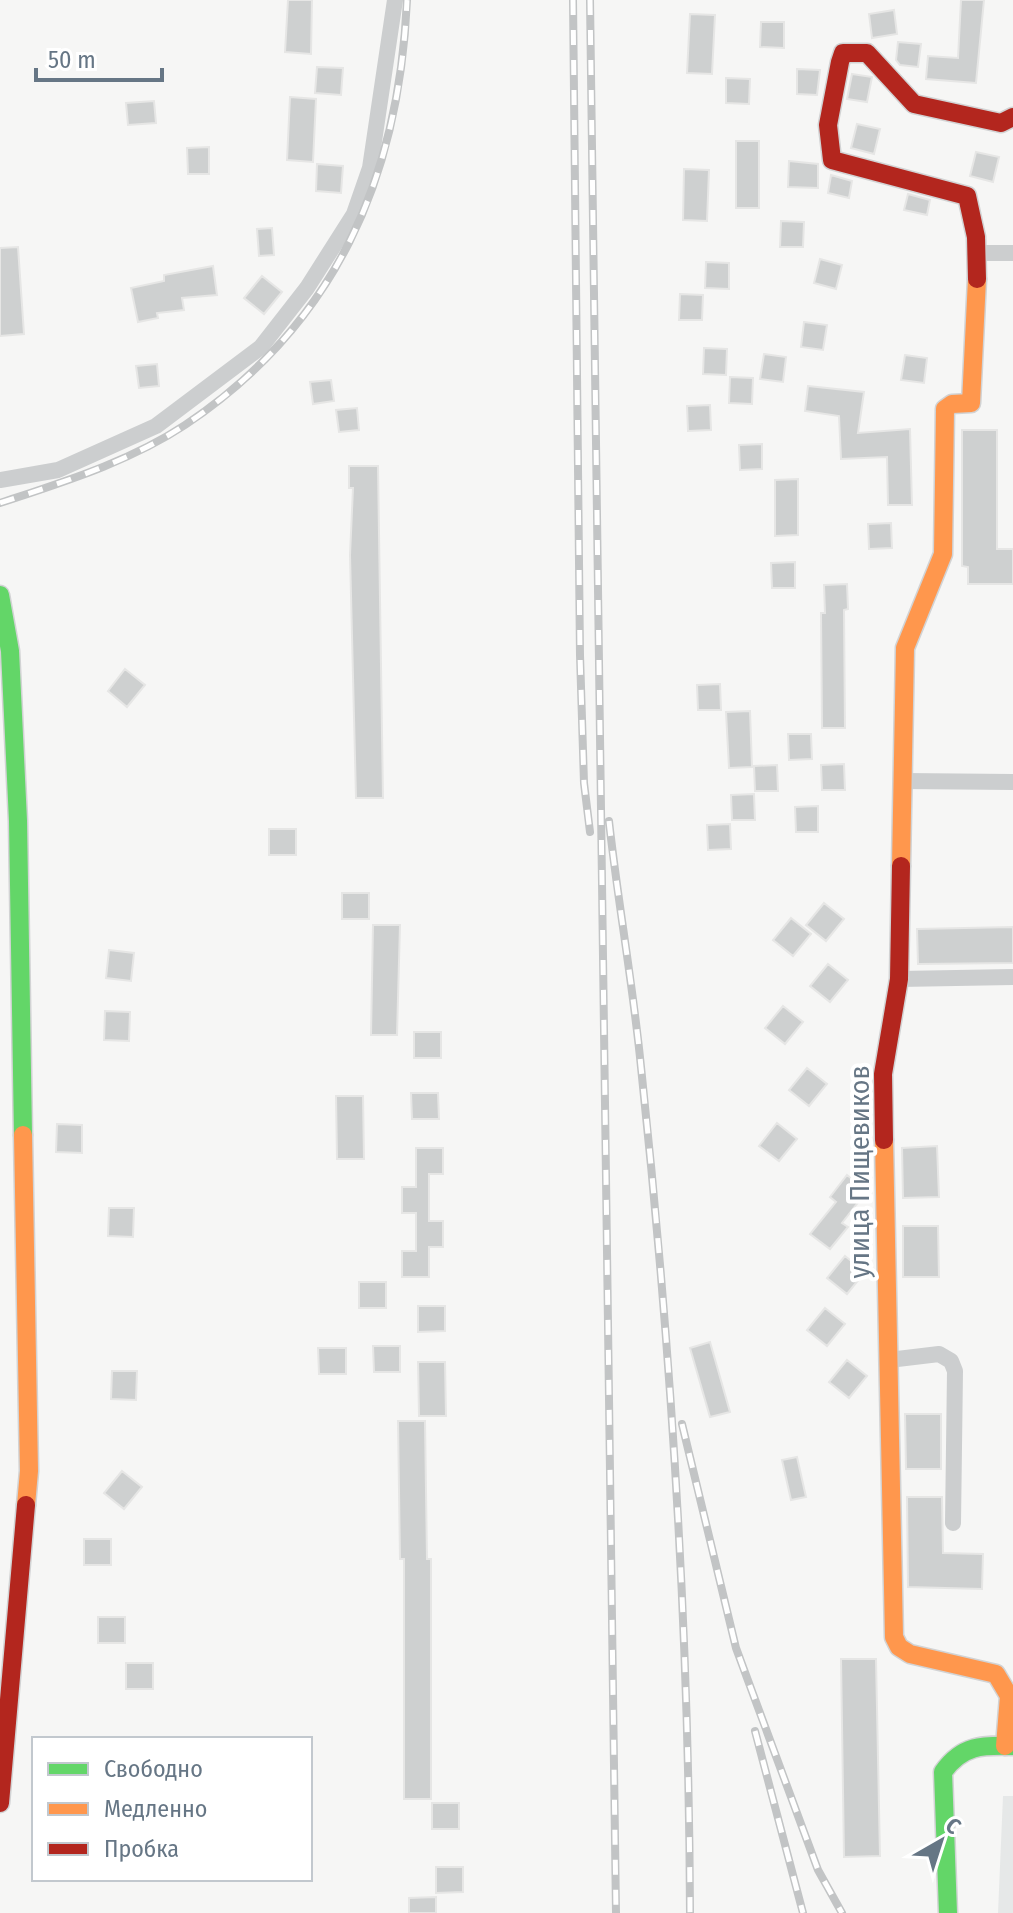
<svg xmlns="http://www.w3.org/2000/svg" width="1013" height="1913" font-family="'Fira Sans Condensed',sans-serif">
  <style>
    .built { fill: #e6e8e8 }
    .building { fill: #ced0d0; stroke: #e6e6e5; stroke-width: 2 }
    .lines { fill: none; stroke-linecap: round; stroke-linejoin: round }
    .fast-casing { stroke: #d2d3d4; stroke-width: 21 }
    .slow-casing { stroke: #d2d3d4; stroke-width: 21 }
    .jam-casing { stroke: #d2d3d4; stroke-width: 21 }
    .street { stroke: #cccecf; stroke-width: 16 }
    .fast { stroke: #63d668; stroke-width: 18 }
    .slow { stroke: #ff974d; stroke-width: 18 }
    .jam { stroke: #b3261e; stroke-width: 18 }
    .rail-casing { stroke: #c2c4c5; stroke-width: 8 }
    .rail { stroke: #fff; stroke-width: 5; stroke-dasharray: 15; stroke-linecap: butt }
    .labels { text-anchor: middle; stroke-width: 8; stroke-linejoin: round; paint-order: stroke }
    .street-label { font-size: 28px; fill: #667685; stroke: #fff }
  </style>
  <rect width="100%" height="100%" fill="#f6f6f5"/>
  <path class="built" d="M 1003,1796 L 1013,1796 L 1013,1913 L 998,1913 Z"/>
  <path class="building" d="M 288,0 L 312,0 L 311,54 L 285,52 Z
    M 961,0 L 984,0 L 976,83 L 926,79 L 928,56 L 958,58 Z
    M 894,10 L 897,34 L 872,38 L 869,14 Z
    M 690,14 L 715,15 L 712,74 L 687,73 Z
    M 761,22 L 784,22 L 784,48 L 760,47 Z
    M 898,42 L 921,44 L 918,67 L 900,65 L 896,60 Z
    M 317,67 L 343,68 L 341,95 L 315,93 Z
    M 797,69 L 820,70 L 817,95 L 797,94 Z
    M 852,74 L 872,77 L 867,102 L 847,99 Z
    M 726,78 L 750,79 L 749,104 L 726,103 Z
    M 290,97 L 316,99 L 313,162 L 287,160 Z
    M 154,101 L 156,123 L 128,125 L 126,103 Z
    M 857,124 L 880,129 L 874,154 L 851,148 Z
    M 736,141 L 759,141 L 759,208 L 736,208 Z
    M 209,147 L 209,174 L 188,174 L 187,148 Z
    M 976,152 L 999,157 L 993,182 L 970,176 Z
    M 789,161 L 818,164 L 818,188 L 788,187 Z
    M 317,164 L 343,166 L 341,193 L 316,191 Z
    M 684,169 L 709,170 L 707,221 L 683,220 Z
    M 831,175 L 852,181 L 849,198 L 828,193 Z
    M 908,194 L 930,200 L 927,215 L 904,210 Z
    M 781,221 L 804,222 L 803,247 L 780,247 Z
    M 272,228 L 274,255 L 259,256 L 257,229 Z
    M 18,247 L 24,334 L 0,336 L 0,248 Z
    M 820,259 L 842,265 L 836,289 L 814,283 Z
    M 706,262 L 729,263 L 729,289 L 705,288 Z
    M 213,266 L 217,295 L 182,298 L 184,310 L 157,313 L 158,318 L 138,322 L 131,288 L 164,281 L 164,275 Z
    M 262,276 L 282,292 L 264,314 L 244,298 Z
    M 680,294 L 703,295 L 702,320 L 679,320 Z
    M 804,322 L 827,325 L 823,350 L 801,347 Z
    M 704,348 L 727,349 L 726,375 L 703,374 Z
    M 764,354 L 786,357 L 783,382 L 760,379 Z
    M 905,355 L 927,358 L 924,383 L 901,380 Z
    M 157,364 L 159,386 L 139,388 L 136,366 Z
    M 730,377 L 753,378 L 752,404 L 729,403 Z
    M 331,380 L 334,401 L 313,404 L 310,382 Z
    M 808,386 L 864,392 L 858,433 L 910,429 L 912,505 L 888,505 L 887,457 L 841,459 L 839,416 L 805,411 Z
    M 710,405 L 711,430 L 688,431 L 687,406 Z
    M 357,408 L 359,430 L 339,432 L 336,410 Z
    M 962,430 L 997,430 L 997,549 L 1013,549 L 1013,584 L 968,584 L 968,567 L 962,566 Z
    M 762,444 L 762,469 L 740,470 L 739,445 Z
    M 349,466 L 378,466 L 383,798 L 356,798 L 350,555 L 353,488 L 349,488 Z
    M 798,479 L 798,535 L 775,536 L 775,480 Z
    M 891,523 L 892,548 L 869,549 L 868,524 Z
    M 795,562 L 795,588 L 772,588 L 771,563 Z
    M 847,584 L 848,609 L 844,610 L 845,728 L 822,728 L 821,613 L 825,613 L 824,585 Z
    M 125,669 L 145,685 L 127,707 L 108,691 Z
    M 720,684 L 721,710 L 698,710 L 697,685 Z
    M 750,711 L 752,767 L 729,768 L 726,712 Z
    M 788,734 L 811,734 L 812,759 L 789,760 Z
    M 844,764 L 845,790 L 822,790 L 821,765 Z
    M 777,765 L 778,791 L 755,791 L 754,766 Z
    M 754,794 L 755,820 L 732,820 L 731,795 Z
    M 818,806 L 818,832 L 796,832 L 795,807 Z
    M 730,824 L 731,849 L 708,850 L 707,825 Z
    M 269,829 L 296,829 L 296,855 L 269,855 Z
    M 342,893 L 369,893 L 369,919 L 342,919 Z
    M 824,903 L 844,919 L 826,941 L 806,925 Z
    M 791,918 L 811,934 L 793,956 L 773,940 Z
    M 373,925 L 400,925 L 397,1035 L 371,1035 Z
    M 1013,927 L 1013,963 L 918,964 L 917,929 Z
    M 109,950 L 134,953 L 131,981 L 106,978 Z
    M 828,964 L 848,980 L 830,1002 L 810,986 Z
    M 783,1006 L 803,1022 L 785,1044 L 765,1028 Z
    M 105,1011 L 130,1012 L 129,1041 L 104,1040 Z
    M 414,1032 L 441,1032 L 441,1058 L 414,1058 Z
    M 807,1068 L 827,1084 L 809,1106 L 789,1090 Z
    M 411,1093 L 438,1093 L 439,1119 L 412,1119 Z
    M 336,1096 L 363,1096 L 364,1159 L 337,1159 Z
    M 777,1123 L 797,1139 L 779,1161 L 759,1146 Z
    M 57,1124 L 82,1125 L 82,1153 L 56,1152 Z
    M 937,1146 L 939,1197 L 903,1198 L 902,1148 Z
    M 416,1148 L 443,1148 L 443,1174 L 429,1174 L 429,1221 L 443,1221 L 443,1247 L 429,1247 L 429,1277 L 402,1277 L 402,1251 L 416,1251 L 416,1213 L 402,1213 L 402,1187 L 416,1187 Z
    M 847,1175 L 867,1191 L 842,1223 L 848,1227 L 830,1249 L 810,1234 L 836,1202 L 830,1197 Z
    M 109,1208 L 134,1208 L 133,1237 L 108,1236 Z
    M 903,1226 L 938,1226 L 939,1277 L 903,1277 Z
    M 845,1256 L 865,1272 L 847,1294 L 827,1278 Z
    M 359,1282 L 386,1282 L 386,1308 L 359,1308 Z
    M 418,1306 L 445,1306 L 445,1331 L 418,1332 Z
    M 825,1308 L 845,1324 L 827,1346 L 807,1330 Z
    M 710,1342 L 730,1412 L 710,1417 L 690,1348 Z
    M 373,1346 L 400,1346 L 400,1372 L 374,1372 Z
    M 318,1348 L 346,1348 L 346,1374 L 319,1374 Z
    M 847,1360 L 867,1376 L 849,1398 L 829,1382 Z
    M 418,1362 L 445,1362 L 446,1416 L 419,1416 Z
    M 112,1371 L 137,1371 L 136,1400 L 111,1399 Z
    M 905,1414 L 941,1414 L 941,1469 L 906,1469 Z
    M 398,1421 L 425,1421 L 427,1559 L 431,1559 L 431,1799 L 404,1799 L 404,1559 L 400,1559 Z
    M 797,1457 L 806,1497 L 791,1500 L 782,1460 Z
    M 122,1471 L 142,1487 L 124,1509 L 104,1493 Z
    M 907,1497 L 942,1497 L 943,1553 L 983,1554 L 982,1589 L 908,1587 Z
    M 84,1539 L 111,1539 L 111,1565 L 84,1565 Z
    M 98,1617 L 125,1617 L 125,1643 L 98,1643 Z
    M 841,1659 L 876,1659 L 880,1856 L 844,1857 Z
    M 126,1663 L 153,1663 L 153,1689 L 126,1689 Z
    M 432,1803 L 459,1803 L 459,1829 L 432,1829 Z
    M 436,1867 L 463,1867 L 463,1892 L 436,1893 Z
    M 436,1897 L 436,1913 L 409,1913 L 409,1898 Z"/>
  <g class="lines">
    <g class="fast-casing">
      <path id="fast" d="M 0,595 L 10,651 L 18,821 L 23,1135
        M 948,1913 L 943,1772 C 962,1745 982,1745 1013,1746"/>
    </g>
    <g class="slow-casing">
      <path id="slow" d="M 901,866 L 905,648 L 943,554 L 945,409 L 952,404 L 971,403 L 977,279
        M 23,1135 L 29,1471 L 26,1505
        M 884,1140 L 894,1637 L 899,1647 L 910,1654 L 996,1674 L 1009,1696 L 1005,1746"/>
    </g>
    <g class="jam-casing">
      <path id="jam" d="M 977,279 L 976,237 L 967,196 L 832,160 L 828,125 L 840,62 L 843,53 L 867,53 L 914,104 L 1001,123 L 1013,117
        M 884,1140 L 883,1074 L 899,979 L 901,866
        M 0,1803 L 26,1505"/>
    </g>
    <path class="street" d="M 975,253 L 1013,253
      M 0,480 L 58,470 L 156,426 L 261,347 L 307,288 L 354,214 L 370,168 L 395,0
      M 903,781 L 1013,782
      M 899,979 L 1013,977
      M 889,1360 L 939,1354 L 951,1361 L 955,1371 L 953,1523"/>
    <use href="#fast" class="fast"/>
    <use href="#slow" class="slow"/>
    <use href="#jam" class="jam"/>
    <g class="rail-casing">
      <path id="rail" d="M 573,0 L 580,655 L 584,783 L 590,832
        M 590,0 L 616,1913
        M 0,503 C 63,482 129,462 185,425 C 336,324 399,178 407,0
        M 609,821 C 618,903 633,985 641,1067 C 671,1348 689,1630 690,1913
        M 682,1424 L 736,1648 L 818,1870 L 842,1913
        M 755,1731 L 803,1913"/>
    </g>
    <use href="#rail" class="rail"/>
  </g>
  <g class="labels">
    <g class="street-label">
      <text transform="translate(859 1172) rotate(-90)" y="10">улица Пищевиков</text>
    </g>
  </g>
  <rect x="32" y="1737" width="280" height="144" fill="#ffffff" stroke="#c2c8ce" stroke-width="2"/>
  <rect x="48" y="1763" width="40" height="12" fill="#63d668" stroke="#c2c8ce" stroke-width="2"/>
  <text x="104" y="1777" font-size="24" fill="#667685">Свободно</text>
  <rect x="48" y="1803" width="40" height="12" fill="#ff974d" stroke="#c2c8ce" stroke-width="2"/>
  <text x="104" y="1817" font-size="24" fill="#667685">Медленно</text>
  <rect x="48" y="1843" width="40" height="12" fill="#b3261e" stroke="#c2c8ce" stroke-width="2"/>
  <text x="104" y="1857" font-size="24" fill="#667685">Пробка</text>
  <g transform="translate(941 1841) rotate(39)" stroke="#ffffff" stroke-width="6" paint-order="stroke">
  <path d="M0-6L14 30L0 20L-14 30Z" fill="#667685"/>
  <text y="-12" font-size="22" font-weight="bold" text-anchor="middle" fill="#667685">С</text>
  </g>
  <path d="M36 68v12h126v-12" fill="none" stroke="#667685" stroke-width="4"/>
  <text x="48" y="68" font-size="24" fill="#667685" stroke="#ffffff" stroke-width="6" paint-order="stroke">50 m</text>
</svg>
